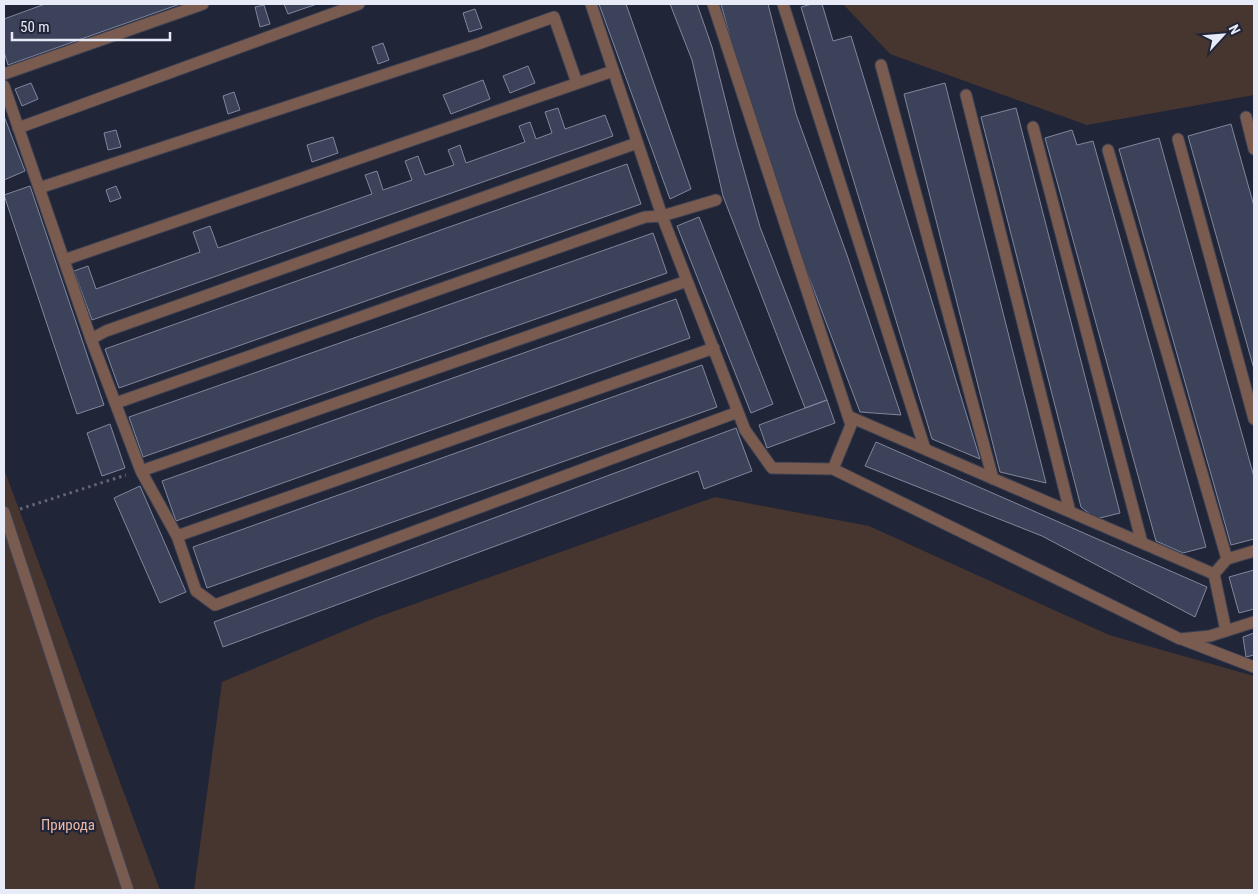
<svg xmlns="http://www.w3.org/2000/svg" width="1258" height="894" font-family="'Roboto Condensed',sans-serif">
  <style>
    .green { fill: #47362f }
    .building { fill: #3c425a; stroke: #80869d }
    .lines { fill: none; stroke-linecap: round; stroke-linejoin: round }
    .lane-casing { stroke: #3d4153; stroke-width: 13 }
    .path { stroke: #626576; stroke-width: 3; stroke-dasharray: 2.5 4; stroke-linecap: butt }
    .lane { stroke: #7a5b4f; stroke-width: 11 }
    .labels { text-anchor: middle; stroke-width: 4.5; stroke-linejoin: round; paint-order: stroke }
    .park-label { font-size: 15px; fill: #eeb7a2; stroke: #212538 }
  </style>
  <rect width="100%" height="100%" fill="#212538"/>
  <path class="green" d="M 843,4 L 1254,4 L 1254,95 L 1087,125 L 890,54 Z
    M 4,469 L 160,890 L 4,890 Z
    M 715,497 L 869,526 L 1109,635 L 1254,676 L 1254,890 L 194,890 L 222,682 L 375,618 Z"/>
  <path class="building" d="M 45,4 L 180,4 L 8,65 L 4,52 L 4,19 Z
    M 284,4 L 317,4 L 288,14 Z
    M 599,4 L 626,4 L 691,189 L 670,199 Z
    M 670,4 L 697,4 L 712,47 L 736,142 L 760,227 L 827,400 L 805,408 L 723,196 L 692,60 Z
    M 721,4 L 768,4 L 796,114 L 847,255 L 901,415 L 860,412 L 759,145 Z
    M 812,4 L 822,4 L 833,41 L 851,36 L 980,459 L 932,439 L 801,7 Z
    M 264,5 L 270,24 L 260,27 L 255,7 Z
    M 475,9 L 482,28 L 469,32 L 463,13 Z
    M 383,43 L 389,60 L 378,64 L 372,47 Z
    M 528,66 L 535,83 L 510,93 L 503,76 Z
    M 483,80 L 490,99 L 451,114 L 443,95 Z
    M 31,83 L 38,99 L 22,106 L 15,89 Z
    M 945,83 L 1046,483 L 1000,472 L 904,94 Z
    M 234,92 L 240,110 L 228,114 L 223,96 Z
    M 558,108 L 565,129 L 605,115 L 613,136 L 92,320 L 74,271 L 88,266 L 96,289 L 200,252 L 193,232 L 210,226 L 218,248 L 372,194 L 365,175 L 377,171 L 383,190 L 412,180 L 405,161 L 418,156 L 425,175 L 454,165 L 448,150 L 460,145 L 466,163 L 525,142 L 519,126 L 530,122 L 536,139 L 552,133 L 545,112 Z
    M 1016,108 L 1120,513 L 1096,519 L 1081,507 L 981,117 Z
    M 4,116 L 25,171 L 4,180 Z
    M 1231,124 L 1254,206 L 1254,369 L 1188,136 Z
    M 116,130 L 121,147 L 108,150 L 104,133 Z
    M 1072,130 L 1077,145 L 1093,141 L 1206,547 L 1183,553 L 1156,541 L 1045,138 Z
    M 333,137 L 338,153 L 312,162 L 307,145 Z
    M 1159,138 L 1254,477 L 1254,539 L 1231,545 L 1119,149 Z
    M 627,164 L 641,204 L 119,388 L 105,349 Z
    M 30,186 L 104,405 L 77,414 L 4,195 Z
    M 116,186 L 121,198 L 110,202 L 106,190 Z
    M 699,217 L 773,404 L 751,413 L 677,226 Z
    M 653,233 L 667,273 L 143,457 L 129,417 Z
    M 676,299 L 690,338 L 176,521 L 162,481 Z
    M 702,365 L 717,407 L 207,588 L 193,547 Z
    M 827,400 L 835,423 L 767,448 L 759,425 Z
    M 110,424 L 125,468 L 102,476 L 87,433 Z
    M 736,428 L 752,471 L 704,489 L 698,471 L 223,647 L 214,622 Z
    M 876,442 L 1207,587 L 1195,617 L 1042,536 L 865,466 Z
    M 140,486 L 186,592 L 160,603 L 114,498 Z
    M 1254,570 L 1254,609 L 1239,613 L 1229,577 Z
    M 1254,633 L 1254,655 L 1246,657 L 1243,637 Z"/>
  <g class="lines">
    <g class="lane-casing">
      <path id="lane" d="M 713,4 L 851,425 L 833,469 L 1180,639 L 1210,636 L 1254,622
        M 783,4 L 925,449
        M 881,65 L 993,479
        M 4,74 L 203,4
        M 4,86 L 91,339 L 141,471 L 177,536 L 196,591 L 215,605 L 738,412
        M 966,95 L 1070,512
        M 1246,117 L 1254,149
        M 1033,127 L 1142,543
        M 18,128 L 359,4
        M 1178,139 L 1254,419
        M 1108,150 L 1227,559 L 1214,574
        M 39,188 L 478,44 L 554,17 L 577,83
        M 716,200 L 662,216 L 745,430 L 772,468 L 833,469
        M 64,260 L 613,71
        M 91,339 L 106,331 L 637,143
        M 116,403 L 645,217 L 662,216 L 591,4
        M 848,416 L 1214,574 L 1226,631
        M 141,471 L 687,281
        M 4,512 L 128,890
        M 177,536 L 714,348
        M 1227,559 L 1254,551
        M 1184,640 L 1254,667"/>
    </g>
    <path class="path" d="M 20,509 L 126,475"/>
    <use href="#lane" class="lane"/>
  </g>
  <g class="labels">
    <g class="park-label">
      <text x="68" y="830">Природа</text>
    </g>
  </g>
  <rect width="1258" height="894" fill="none" stroke="#e7eaf7" stroke-width="10"/>
  <g transform="translate(1223 35) rotate(64)" stroke="#212538" stroke-width="4" paint-order="stroke">
  <path d="M0-4L9 19L0 12L-9 19Z" fill="#e7eaf7"/>
  <text y="-8" font-size="14" font-weight="bold" text-anchor="middle" fill="#e7eaf7">N</text>
  </g>
  <path d="M12 32v8h158v-8" fill="none" stroke="#e7eaf7" stroke-width="2.5"/>
  <text x="20" y="32" font-size="15" fill="#e7eaf7" stroke="#212538" stroke-width="4" paint-order="stroke">50 m</text>
</svg>
